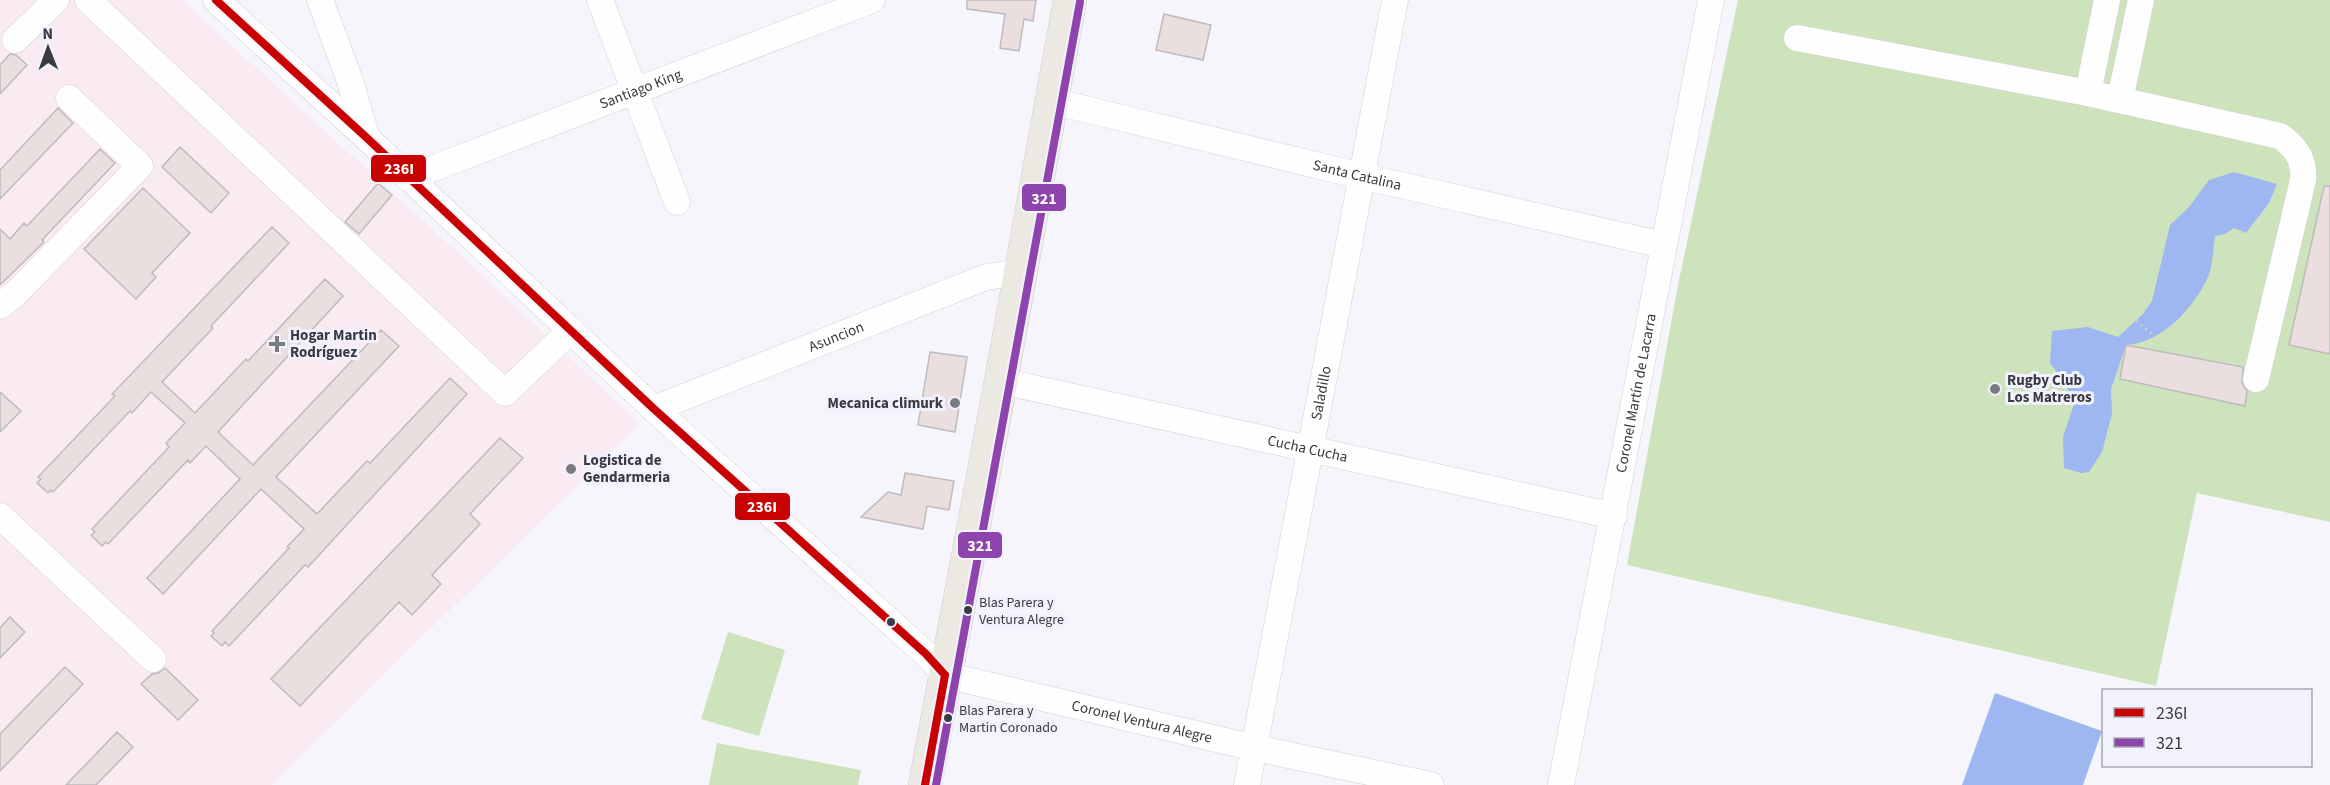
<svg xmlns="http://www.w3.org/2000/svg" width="2330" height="785" font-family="'Source Sans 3',sans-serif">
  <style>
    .medical { fill: #f9ebf1 }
    .green { fill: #cde3bb }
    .water { fill: #9eb7f0 }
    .building { fill: #eadedf; stroke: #bdbbbd; stroke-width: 1.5 }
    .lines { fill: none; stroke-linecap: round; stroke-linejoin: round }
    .minor-casing { stroke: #d1d1d6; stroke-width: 27 }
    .major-casing { stroke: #d0d0d3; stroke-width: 34 }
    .path { stroke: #d4d4d7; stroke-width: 3; stroke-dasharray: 1.5 4.5; stroke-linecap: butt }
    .minor { stroke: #fefefe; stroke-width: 26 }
    .major { stroke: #ece8e2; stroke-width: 33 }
    .bus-1-casing { stroke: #f2f2fe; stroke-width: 12 }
    .bus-2-casing { stroke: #f2f2fe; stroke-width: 12 }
    .bus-1 { stroke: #c70201; stroke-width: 8 }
    .bus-2 { stroke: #8e44ad; stroke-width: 8 }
    .poi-dot { fill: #7b7b81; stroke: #f2f2fe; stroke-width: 2 }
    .bus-dot { fill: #3a3a3f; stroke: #f2f2fe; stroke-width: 2 }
    .labels { text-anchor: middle; stroke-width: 6; stroke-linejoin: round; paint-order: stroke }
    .bus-label { font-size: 14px; fill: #3a3a3f; stroke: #f2f2fe; text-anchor: start }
    .street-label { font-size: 15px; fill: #3a3a3f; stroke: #f2f2fe }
    .poi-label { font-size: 15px; font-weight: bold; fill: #3a3a3f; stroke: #f2f2fe; text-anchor: start }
    .line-badge { stroke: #f2f2fe; stroke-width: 2 }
    .badge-label { font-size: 16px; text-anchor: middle; font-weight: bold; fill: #fff }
  </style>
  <rect width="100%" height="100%" fill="#f5f5fb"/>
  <path class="medical" d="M 0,0 L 182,0 L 470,264 L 640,424 L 271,785 L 0,785 Z"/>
  <path class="green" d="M 1738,0 L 2330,0 L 2330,522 L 2197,493 L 2156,686 L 1627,565 L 1678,285 Z
    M 728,632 L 785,650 L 759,736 L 701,719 Z
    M 717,743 L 861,770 L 858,785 L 709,785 Z"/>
  <path class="water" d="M 2234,172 L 2277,184 L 2269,203 L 2246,233 L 2234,228 L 2225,234 L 2215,236 C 2213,249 2213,265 2208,277 C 2194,308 2162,343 2126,345 L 2111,389 L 2112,414 L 2102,452 L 2089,472 L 2081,473 L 2064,468 L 2063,437 L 2074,404 L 2066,385 L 2050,363 L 2052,331 L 2088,327 L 2118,337 L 2143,314 L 2152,301 L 2170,225 L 2189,207 L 2209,180 Z
    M 1995,693 L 2102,731 L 2083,785 L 1962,785 Z"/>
  <path class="building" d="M 967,0 L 1036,0 L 1033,21 L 1024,19 L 1019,51 L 1000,48 L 1005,14 L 967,9 Z
    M 1164,14 L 1211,25 L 1203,60 L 1156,50 Z
    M 10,54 L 16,55 L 27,65 L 0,94 L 0,65 Z
    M 58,108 L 73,123 L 0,199 L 0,170 Z
    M 180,147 L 229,193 L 211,213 L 162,167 Z
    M 100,149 L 115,163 L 42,240 L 44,242 L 0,285 L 0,229 L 10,239 L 24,223 L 27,226 Z
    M 378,183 L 392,195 L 359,234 L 345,222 Z
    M 2324,186 L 2330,186 L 2330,354 L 2289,345 Z
    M 143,188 L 190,233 L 152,273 L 156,277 L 136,299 L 84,249 Z
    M 272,227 L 289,243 L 211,326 L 213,328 L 162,382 L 195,413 L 246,359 L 248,361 L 325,279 L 343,296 L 218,432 L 253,465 L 381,330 L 399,346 L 276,477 L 317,514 L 367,461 L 370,463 L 450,378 L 467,394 L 308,567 L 305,565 L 229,646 L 225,642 L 222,646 L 211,636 L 214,633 L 212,631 L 289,548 L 287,547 L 304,529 L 261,489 L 163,594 L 147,578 L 240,479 L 206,446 L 190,463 L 188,460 L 108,544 L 106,542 L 102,546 L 91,535 L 95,532 L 92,529 L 169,447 L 166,443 L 185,423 L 151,392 L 132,413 L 130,411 L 53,492 L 51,490 L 48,493 L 37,483 L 41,479 L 38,477 L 115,396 L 112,394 Z
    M 2126,345 L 2243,367 L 2242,383 L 2247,391 L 2245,406 L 2120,379 Z
    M 930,352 L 967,357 L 955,432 L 918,425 Z
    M 0,392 L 21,411 L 0,432 Z
    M 500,438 L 523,458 L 470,514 L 480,524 L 432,575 L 441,584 L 412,615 L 399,602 L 300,706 L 271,679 Z
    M 905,473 L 954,481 L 949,510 L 927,506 L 923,529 L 861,517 L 888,492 L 901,495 Z
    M 10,617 L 25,632 L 0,658 L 0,628 Z
    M 65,667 L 83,684 L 0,771 L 0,734 Z
    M 165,668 L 198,700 L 178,720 L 141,684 L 152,674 L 158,673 Z
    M 117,732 L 133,747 L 96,785 L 66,785 Z"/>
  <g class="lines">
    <g class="minor-casing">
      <g id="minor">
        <path d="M 88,0 L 505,393 L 571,330"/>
        <path id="s1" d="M 216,0 L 367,138 L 654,409 L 926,654 L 945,675 L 1255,748 L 1431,785"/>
        <path d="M 320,0 L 350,81 L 367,138"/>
        <path d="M 600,0 L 677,202"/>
        <path d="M 1797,38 L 2088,93 L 2280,136 C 2296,147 2305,160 2303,180 L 2256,379"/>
        <path d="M 15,40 L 56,0"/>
        <path d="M 2088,93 L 2107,0"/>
        <path d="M 2120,100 L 2141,0"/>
        <path id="s2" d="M 1052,101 L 1361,176 L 1663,245"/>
        <path id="s3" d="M 408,178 L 872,0"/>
        <path d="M 0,306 L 15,294 L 140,166 L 69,98"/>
        <path id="s4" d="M 1001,381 L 1614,516"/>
        <path id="s5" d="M 654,409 L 986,277 L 1021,272"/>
        <path d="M 0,516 L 153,659"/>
        <path id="s6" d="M 1247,785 L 1395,0"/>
        <path id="s7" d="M 1561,785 L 1711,0"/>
      </g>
    </g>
    <g class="major-casing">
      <path id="major" d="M 925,785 L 1001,381 L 1070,0"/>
    </g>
    <path class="path" d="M 2174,135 L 2133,318 L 2168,348 L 2237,365
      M 2319,146 L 2330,149"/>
    <use href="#minor" class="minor"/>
    <use href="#major" class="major"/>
    <g class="bus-1-casing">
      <path id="bus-1" d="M 216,0 L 367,138 L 654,409 L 926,654 L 945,675
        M 925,785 L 945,675"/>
    </g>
    <g class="bus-2-casing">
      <path id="bus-2" d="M 936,785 L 1080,2"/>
    </g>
    <use href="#bus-1" class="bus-1"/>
    <use href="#bus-2" class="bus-2"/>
  </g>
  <g class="poi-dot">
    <path d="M274 335h6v6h6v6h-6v6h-6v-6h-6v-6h6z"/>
    <circle cx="1995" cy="389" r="6"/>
    <circle cx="955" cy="403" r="6"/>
    <circle cx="571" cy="469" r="6"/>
  </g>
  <g class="bus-dot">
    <circle cx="968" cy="610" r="5"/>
    <circle cx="891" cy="622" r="5"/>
    <circle cx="948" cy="718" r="5"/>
  </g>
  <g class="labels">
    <g class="bus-label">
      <text x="979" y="607">Blas Parera y<tspan x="979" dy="17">Ventura Alegre</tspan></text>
      <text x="959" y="715">Blas Parera y<tspan x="959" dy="17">Martin Coronado</tspan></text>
    </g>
    <g class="street-label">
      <text dy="5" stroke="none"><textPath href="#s3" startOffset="249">Santiago King</textPath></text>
      <text dy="5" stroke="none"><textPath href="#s2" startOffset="314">Santa Catalina</textPath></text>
      <text dy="5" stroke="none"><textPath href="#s5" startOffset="196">Asuncion</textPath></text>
      <text dy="5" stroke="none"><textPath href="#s6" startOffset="399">Saladillo</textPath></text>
      <text dy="5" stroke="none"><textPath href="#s7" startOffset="399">Coronel Martín de Lacarra</textPath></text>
      <text dy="5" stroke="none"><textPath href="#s4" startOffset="314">Cucha Cucha</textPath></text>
      <text dy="5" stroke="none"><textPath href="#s1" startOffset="1196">Coronel Ventura Alegre</textPath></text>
    </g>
    <g class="poi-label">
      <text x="290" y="340">Hogar Martin<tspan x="290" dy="17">Rodríguez</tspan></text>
      <text x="2007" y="385">Rugby Club<tspan x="2007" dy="17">Los Matreros</tspan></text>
      <text x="943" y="408" text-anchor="end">Mecanica climurk</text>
      <text x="583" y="465">Logistica de<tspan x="583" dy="17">Gendarmeria</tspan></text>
    </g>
  </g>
  <g class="line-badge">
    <rect x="370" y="154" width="57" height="29" rx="6" fill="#c70201"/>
    <rect x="1021" y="183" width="46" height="29" rx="6" fill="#8e44ad"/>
    <rect x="734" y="492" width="57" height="29" rx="6" fill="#c70201"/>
    <rect x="957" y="531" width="46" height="28" rx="6" fill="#8e44ad"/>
  </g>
  <g class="badge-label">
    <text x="399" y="174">236I</text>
    <text x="1044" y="204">321</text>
    <text x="762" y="512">236I</text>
    <text x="980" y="551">321</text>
  </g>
  <rect x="2102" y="689" width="210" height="78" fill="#f2f2fe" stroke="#a8a8b2" stroke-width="1.5"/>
  <rect x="2114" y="708" width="30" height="9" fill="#c70201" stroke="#a8a8b2" stroke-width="1.5"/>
  <text x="2156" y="719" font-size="18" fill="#3a3a3f">236I</text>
  <rect x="2114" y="738" width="30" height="9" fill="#8e44ad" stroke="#a8a8b2" stroke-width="1.5"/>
  <text x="2156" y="749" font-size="18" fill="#3a3a3f">321</text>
  <g transform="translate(48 48) rotate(359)" stroke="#f2f2fe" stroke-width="4.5" paint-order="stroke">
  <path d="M0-4.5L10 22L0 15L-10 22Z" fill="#3a3a3f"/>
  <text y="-9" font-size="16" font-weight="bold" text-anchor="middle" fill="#3a3a3f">N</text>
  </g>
</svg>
